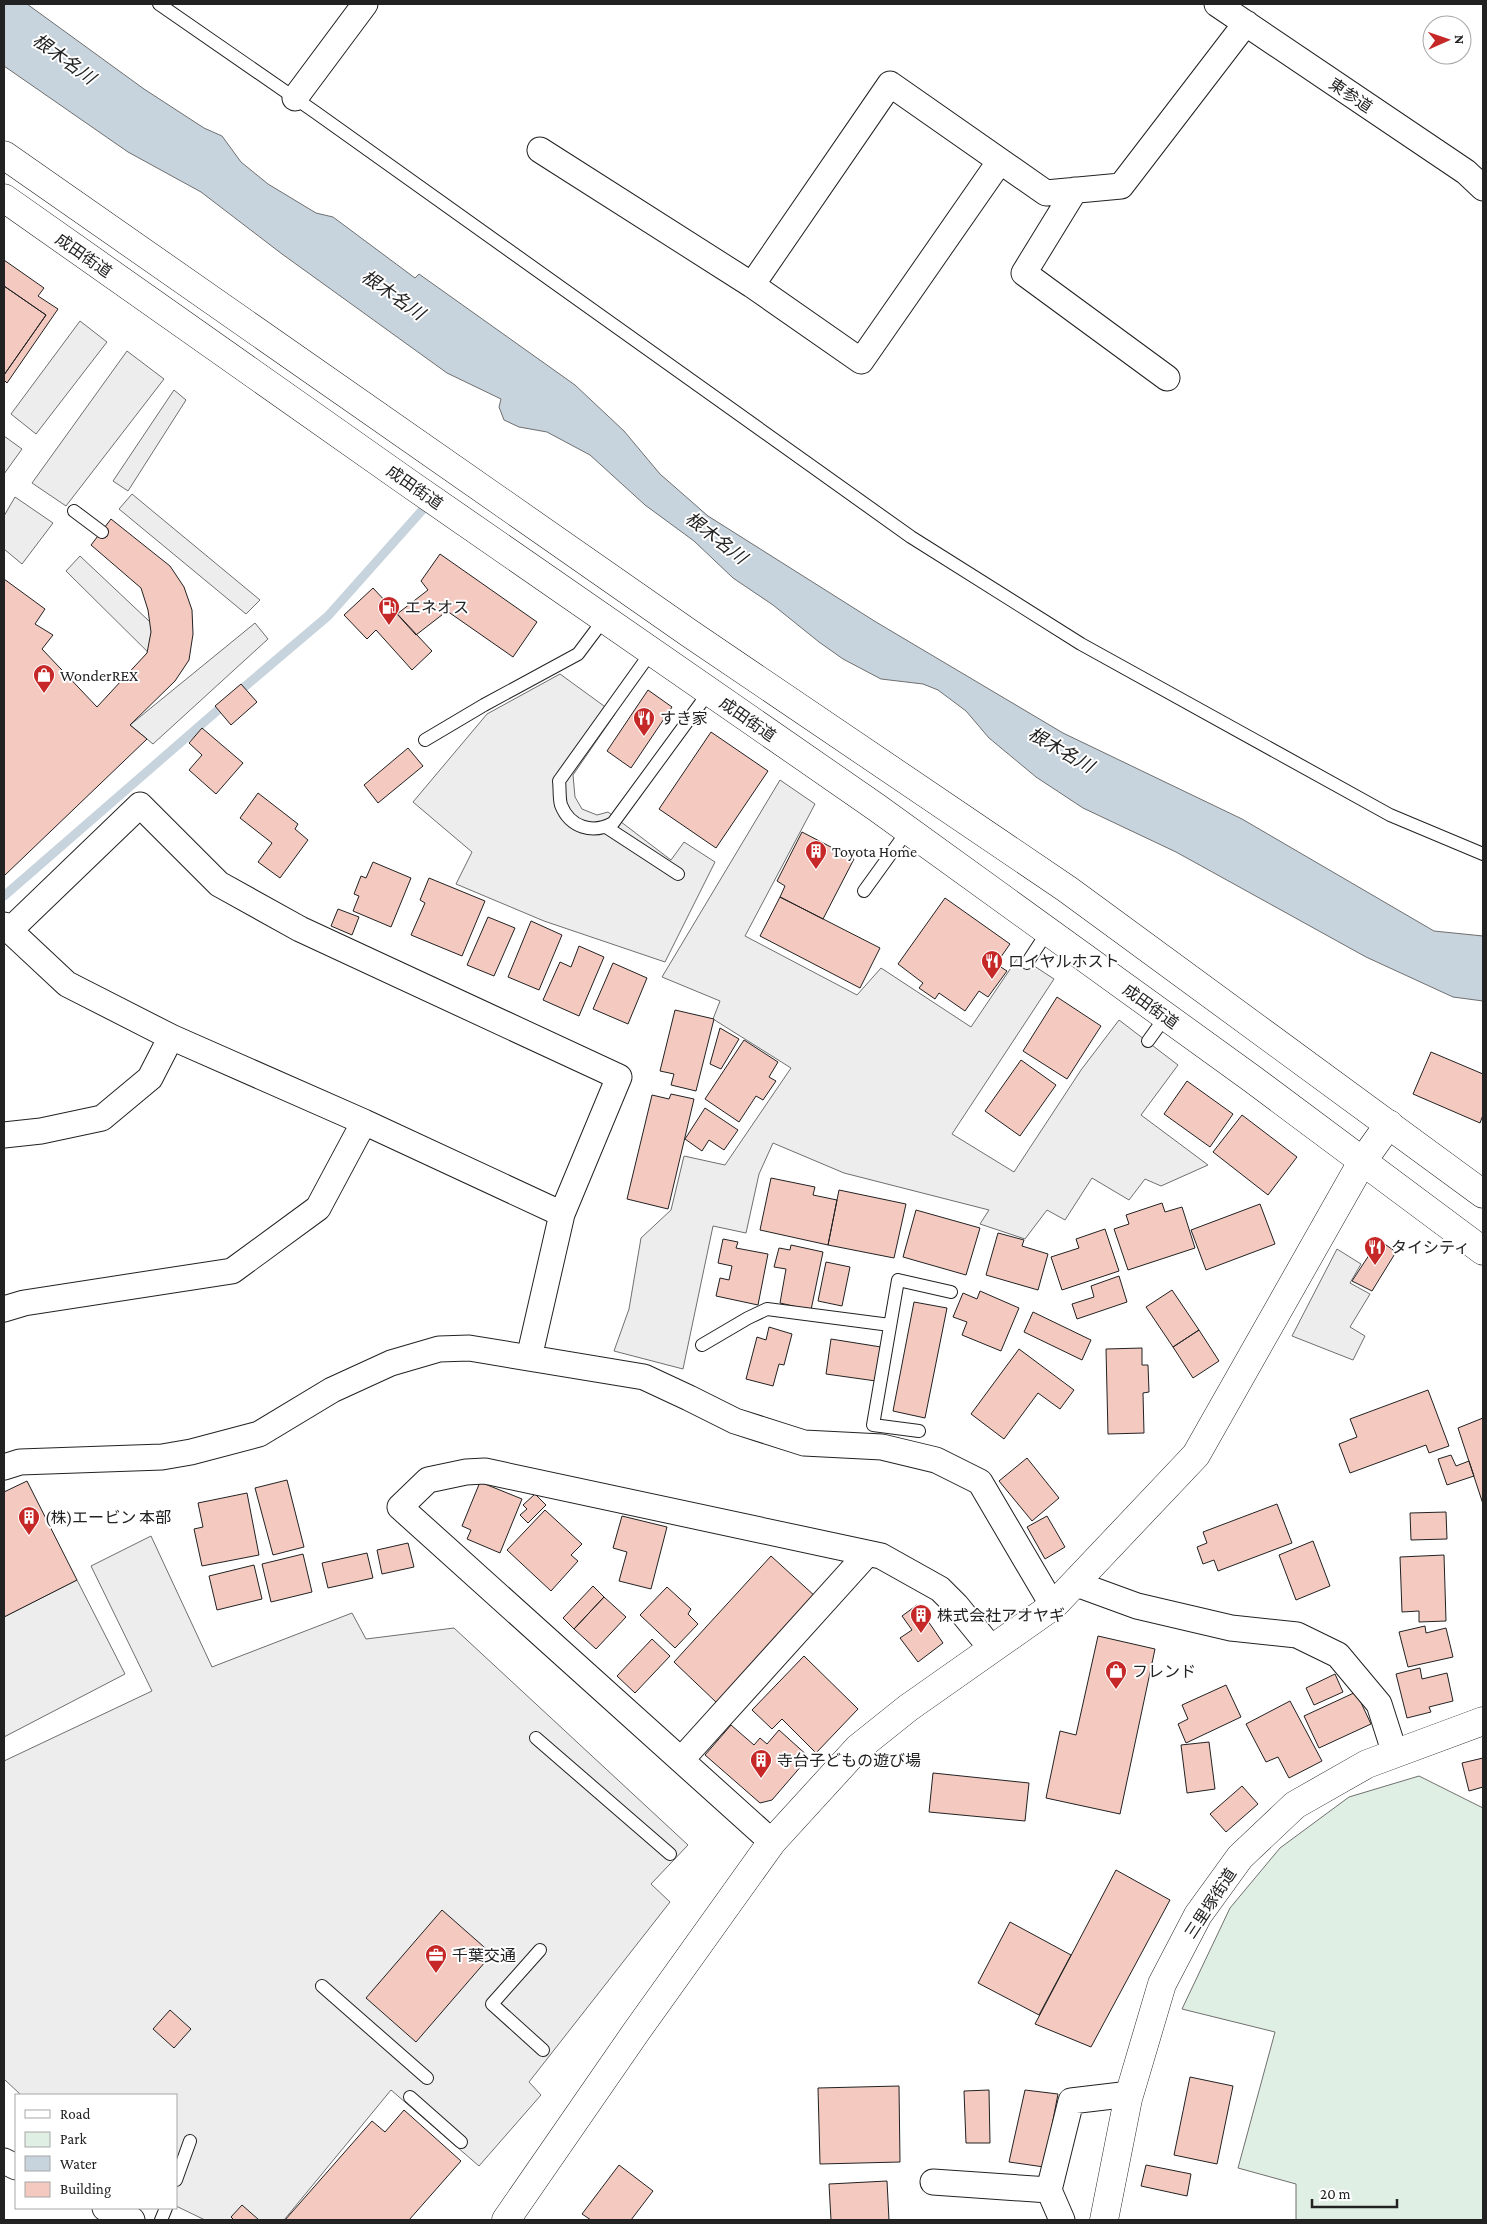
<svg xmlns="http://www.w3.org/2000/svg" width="1487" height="2224" font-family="'Crimson Pro','Noto Sans JP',serif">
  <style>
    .green { fill: #e0efe3; stroke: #6f6f6f }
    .parking { fill: #ededed; stroke: #6f6f6f }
    .water { fill: #c7d3dd; stroke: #6f6f6f }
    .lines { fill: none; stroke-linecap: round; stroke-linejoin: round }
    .stream { stroke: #c7d3dd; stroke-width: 9 }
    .building { fill: #f3c9c0; stroke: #222 }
    .service-casing { stroke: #222; stroke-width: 14 }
    .minor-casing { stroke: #222; stroke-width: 27 }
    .tertiary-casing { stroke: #222; stroke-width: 29 }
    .primary-casing { stroke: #222; stroke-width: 29 }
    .trunk-casing { stroke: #222; stroke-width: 29 }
    .service { stroke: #fff; stroke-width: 12 }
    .minor { stroke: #fff; stroke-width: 25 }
    .tertiary { stroke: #fff; stroke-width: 28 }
    .primary { stroke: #fff; stroke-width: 28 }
    .trunk { stroke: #fff; stroke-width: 28 }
    .labels { text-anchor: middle; stroke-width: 4; stroke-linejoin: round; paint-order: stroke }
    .street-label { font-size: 16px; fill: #222; stroke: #fff }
    .poi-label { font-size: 16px; fill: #222; stroke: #fff; text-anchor: start }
    .water-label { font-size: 18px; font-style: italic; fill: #222; stroke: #fff }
  </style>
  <rect width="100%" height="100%" fill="#fff"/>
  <path class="green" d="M 1419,1776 L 1483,1808 L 1483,2220 L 1296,2220 L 1296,2184 L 1238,2168 L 1275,2032 L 1182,2009 L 1230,1908 L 1280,1848 L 1349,1797 Z"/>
  <path class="parking" d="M 80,321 L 107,342 L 36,434 L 11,414 Z
    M 127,351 L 164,379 L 66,506 L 32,483 Z
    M 174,390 L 186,400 L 128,491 L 113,481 Z
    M 4,436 L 22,449 L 4,474 Z
    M 132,494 L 260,600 L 246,614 L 119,509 Z
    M 15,497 L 53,523 L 22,564 L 4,549 L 4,516 Z
    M 80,556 L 184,654 L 171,675 L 66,571 Z
    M 255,623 L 268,639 L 153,744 L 130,725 Z
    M 560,674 L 615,714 L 573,775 L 575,797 L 582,809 L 597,815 L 608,812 L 671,860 L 684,842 L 715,862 L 665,962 L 544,921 L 456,884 L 472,852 L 413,802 L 487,714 Z
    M 780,780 L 815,804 L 745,936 L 857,995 L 881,968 L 971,1027 L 1019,956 L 1054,979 L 952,1134 L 1014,1172 L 1081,1070 L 1119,1020 L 1178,1065 L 1141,1115 L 1208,1165 L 1161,1186 L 1145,1179 L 1129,1200 L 1092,1178 L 1065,1220 L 1047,1210 L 1025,1239 L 980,1224 L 989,1210 L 844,1173 L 773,1143 L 759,1174 L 746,1233 L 713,1226 L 683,1369 L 614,1351 L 629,1309 L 641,1238 L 671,1210 L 684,1156 L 725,1165 L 791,1068 L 713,1019 L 720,1001 L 662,977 Z
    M 1337,1249 L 1361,1264 L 1350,1283 L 1370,1294 L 1350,1327 L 1365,1336 L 1353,1360 L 1292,1336 Z
    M 151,1536 L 212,1667 L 352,1613 L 366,1639 L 454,1628 L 688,1845 L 651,1884 L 670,1902 L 529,2082 L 541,2095 L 479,2166 L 391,2090 L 284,2220 L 205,2220 L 176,2206 L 176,2095 L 21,2095 L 4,2079 L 4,1761 L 152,1691 L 91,1566 Z
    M 77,1580 L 125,1674 L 4,1737 L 4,1617 Z"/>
  <path class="water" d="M 4,4 L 27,4 L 144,89 L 204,128 L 222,136 L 241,162 L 268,184 L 316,213 L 333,217 L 415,278 L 419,274 L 575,385 L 624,431 L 660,474 L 708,516 L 876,622 L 1063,733 L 1242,819 L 1434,931 L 1483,936 L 1483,1001 L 1453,997 L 1366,957 L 1176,852 L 1083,808 L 1036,777 L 989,738 L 966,711 L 938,690 L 923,684 L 881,679 L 843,659 L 819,642 L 773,605 L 733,578 L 694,541 L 645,505 L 590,455 L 547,432 L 519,427 L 504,420 L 499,407 L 501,399 L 447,373 L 282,254 L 201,192 L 128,152 L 4,66 Z"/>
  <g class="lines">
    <path class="stream" d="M 236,694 L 328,616 L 425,507 L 432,511
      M 4,896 L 226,703"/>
  </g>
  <path class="building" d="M 4,260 L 44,288 L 38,296 L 58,309 L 7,383 L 4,380 L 4,375 L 46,315 L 4,286 Z
    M 4,286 L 46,315 L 4,375 Z
    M 111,519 L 170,566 L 184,587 L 192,610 L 193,634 L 189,660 L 175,681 L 130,725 L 147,739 L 4,876 L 4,579 L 45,609 L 35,624 L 53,635 L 42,649 L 97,707 L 147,653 L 151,632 L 148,610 L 141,588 L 91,545 Z
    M 440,554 L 537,622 L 513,657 L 447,611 L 416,635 L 397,614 L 428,590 L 421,581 Z
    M 373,588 L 432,651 L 412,670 L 376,630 L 367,639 L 344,615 Z
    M 241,684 L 257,702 L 231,725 L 215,706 Z
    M 648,690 L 672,707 L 631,768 L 607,751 Z
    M 202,728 L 243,763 L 216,794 L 189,770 L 202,755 L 189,743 Z
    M 711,732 L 768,771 L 716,848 L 659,809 Z
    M 408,748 L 423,766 L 378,803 L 364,785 Z
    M 258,793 L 298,824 L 295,829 L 308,840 L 280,878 L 258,862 L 272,843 L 240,818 Z
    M 802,832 L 854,859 L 823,919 L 780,897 L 785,886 L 777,881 Z
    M 373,862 L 411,878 L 391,927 L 353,911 L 359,896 L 354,894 L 361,876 L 366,878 Z
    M 429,878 L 485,901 L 462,956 L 411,935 L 425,903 L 420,900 Z
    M 780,897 L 880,948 L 860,988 L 760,936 Z
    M 945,898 L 1010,944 L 996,964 L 1007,971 L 988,997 L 979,991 L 965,1011 L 939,993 L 935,999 L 919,988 L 923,983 L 898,964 Z
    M 338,909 L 359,917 L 352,935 L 331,926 Z
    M 488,917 L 515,928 L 494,976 L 467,965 Z
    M 531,921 L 562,935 L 539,990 L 508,977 Z
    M 579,946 L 604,957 L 579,1016 L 543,1000 L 560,962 L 571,967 Z
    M 613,963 L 647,978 L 628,1024 L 593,1009 Z
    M 1057,997 L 1101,1026 L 1067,1079 L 1023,1051 Z
    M 675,1010 L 714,1019 L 696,1091 L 671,1085 L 674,1074 L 660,1071 Z
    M 720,1028 L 739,1039 L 721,1069 L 710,1064 Z
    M 744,1040 L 778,1062 L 769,1077 L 776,1081 L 763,1100 L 756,1096 L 739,1122 L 705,1099 Z
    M 1431,1052 L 1483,1074 L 1483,1115 L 1480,1123 L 1413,1094 Z
    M 1021,1060 L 1056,1085 L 1020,1136 L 985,1111 Z
    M 1187,1081 L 1233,1114 L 1210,1147 L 1164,1114 Z
    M 671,1094 L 694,1099 L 668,1209 L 627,1199 L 652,1095 L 669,1099 Z
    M 705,1108 L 738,1130 L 724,1150 L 709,1140 L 702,1151 L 685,1139 Z
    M 1242,1115 L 1297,1157 L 1268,1195 L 1213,1152 Z
    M 771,1178 L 815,1187 L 813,1195 L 837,1200 L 828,1245 L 760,1230 Z
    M 839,1190 L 906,1204 L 894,1258 L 828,1245 Z
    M 1162,1203 L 1165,1212 L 1182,1207 L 1195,1248 L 1128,1270 L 1114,1229 L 1129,1224 L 1126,1215 Z
    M 1260,1204 L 1275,1244 L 1206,1270 L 1191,1230 Z
    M 916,1210 L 980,1228 L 966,1275 L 903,1257 Z
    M 1105,1229 L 1119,1271 L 1062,1290 L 1051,1257 L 1079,1248 L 1076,1239 Z
    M 998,1233 L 1024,1240 L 1022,1246 L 1048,1254 L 1038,1290 L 986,1275 Z
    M 723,1239 L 738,1242 L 736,1248 L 768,1254 L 758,1305 L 716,1296 L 720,1278 L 729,1280 L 732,1266 L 718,1263 Z
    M 1379,1240 L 1396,1252 L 1372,1291 L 1352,1281 Z
    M 791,1245 L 823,1252 L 811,1310 L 780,1303 L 786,1269 L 774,1267 L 779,1248 L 790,1250 Z
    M 826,1262 L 850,1267 L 842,1306 L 818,1301 Z
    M 1119,1276 L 1127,1302 L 1077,1319 L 1072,1304 L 1094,1297 L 1091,1286 Z
    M 1172,1290 L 1199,1330 L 1173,1347 L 1146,1307 Z
    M 980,1291 L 1019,1308 L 1001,1351 L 962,1335 L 967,1322 L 953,1317 L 963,1293 L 977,1299 Z
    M 914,1302 L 947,1308 L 925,1418 L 893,1411 Z
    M 1033,1312 L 1091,1340 L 1082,1360 L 1024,1332 Z
    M 769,1327 L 792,1334 L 784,1365 L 779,1364 L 773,1386 L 746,1379 L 757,1337 L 766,1340 Z
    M 1199,1330 L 1219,1361 L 1193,1378 L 1173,1347 Z
    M 831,1339 L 881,1347 L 876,1381 L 826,1374 Z
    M 1142,1348 L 1142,1365 L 1148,1365 L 1149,1392 L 1143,1393 L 1144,1433 L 1108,1434 L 1106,1349 Z
    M 1019,1349 L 1074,1390 L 1060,1409 L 1038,1393 L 1004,1439 L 971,1414 Z
    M 1428,1390 L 1449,1446 L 1429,1453 L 1426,1445 L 1350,1473 L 1339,1444 L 1357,1437 L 1350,1419 Z
    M 1483,1418 L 1483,1504 L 1458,1428 Z
    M 1451,1455 L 1456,1466 L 1469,1461 L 1474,1476 L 1447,1485 L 1438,1459 Z
    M 1027,1458 L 1059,1498 L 1032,1521 L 999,1481 Z
    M 287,1480 L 304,1547 L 273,1555 L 255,1488 Z
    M 27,1481 L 77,1580 L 4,1617 L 4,1492 Z
    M 480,1482 L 522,1499 L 500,1553 L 467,1539 L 471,1530 L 462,1526 Z
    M 247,1493 L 259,1555 L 202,1566 L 194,1529 L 203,1527 L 198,1503 Z
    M 535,1494 L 546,1505 L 528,1523 L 520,1515 L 527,1509 L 523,1505 Z
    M 1277,1504 L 1292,1543 L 1218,1571 L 1214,1560 L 1203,1564 L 1197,1547 L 1207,1543 L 1203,1532 Z
    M 545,1510 L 582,1544 L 571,1555 L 578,1561 L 551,1591 L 507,1550 Z
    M 1446,1512 L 1447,1539 L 1411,1540 L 1410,1513 Z
    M 622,1516 L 667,1527 L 651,1589 L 619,1581 L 627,1552 L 613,1548 Z
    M 1047,1516 L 1065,1547 L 1045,1559 L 1027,1527 Z
    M 1313,1541 L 1330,1586 L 1296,1600 L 1279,1555 Z
    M 408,1543 L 414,1567 L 382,1574 L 377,1550 Z
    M 367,1553 L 373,1578 L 328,1588 L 322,1563 Z
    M 303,1554 L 312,1592 L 271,1602 L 262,1564 Z
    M 1444,1555 L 1446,1621 L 1419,1622 L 1419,1611 L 1402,1612 L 1400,1557 Z
    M 771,1556 L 816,1597 L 718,1704 L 674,1662 Z
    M 254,1565 L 262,1599 L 217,1610 L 209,1576 Z
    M 593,1586 L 604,1597 L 574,1629 L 563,1618 Z
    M 667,1587 L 691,1609 L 688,1614 L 698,1624 L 675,1648 L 640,1615 Z
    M 604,1597 L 626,1617 L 596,1649 L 574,1629 Z
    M 917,1605 L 943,1643 L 918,1662 L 900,1638 L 912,1630 L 902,1616 Z
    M 1425,1626 L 1426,1633 L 1446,1628 L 1453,1657 L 1408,1667 L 1399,1632 Z
    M 1098,1636 L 1155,1649 L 1120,1814 L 1046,1798 L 1060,1731 L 1076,1735 Z
    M 652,1639 L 670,1656 L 635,1693 L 617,1676 Z
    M 804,1656 L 858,1709 L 816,1753 L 782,1719 L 772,1729 L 752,1710 Z
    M 1420,1668 L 1422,1679 L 1447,1673 L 1453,1701 L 1429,1707 L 1431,1712 L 1407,1718 L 1396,1674 Z
    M 1335,1674 L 1343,1692 L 1314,1705 L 1306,1688 Z
    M 1226,1685 L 1241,1717 L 1186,1743 L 1178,1724 L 1188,1719 L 1182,1705 Z
    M 1356,1692 L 1371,1724 L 1319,1748 L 1304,1716 Z
    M 1290,1701 L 1322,1761 L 1289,1778 L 1278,1757 L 1266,1762 L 1246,1724 Z
    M 731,1725 L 754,1745 L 760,1738 L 767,1744 L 779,1730 L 809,1757 L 772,1800 L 760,1803 L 705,1755 Z
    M 1209,1742 L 1215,1789 L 1187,1793 L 1181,1745 Z
    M 1483,1758 L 1483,1787 L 1469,1791 L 1462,1763 Z
    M 933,1773 L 1029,1783 L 1025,1821 L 929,1812 Z
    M 1242,1786 L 1258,1804 L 1226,1832 L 1210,1814 Z
    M 1116,1870 L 1170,1900 L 1091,2047 L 1035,2024 Z
    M 442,1910 L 492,1954 L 416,2042 L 366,1998 Z
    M 1010,1922 L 1071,1955 L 1039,2015 L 978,1983 Z
    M 170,2010 L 191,2029 L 174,2048 L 153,2029 Z
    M 1190,2077 L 1233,2086 L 1217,2164 L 1174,2155 Z
    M 899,2086 L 900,2162 L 820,2164 L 818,2088 Z
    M 989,2090 L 990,2143 L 966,2143 L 964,2091 Z
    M 1025,2090 L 1058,2094 L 1044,2167 L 1009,2162 Z
    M 404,2110 L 461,2161 L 409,2220 L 285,2220 L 372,2121 L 385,2132 Z
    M 619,2165 L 653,2191 L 631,2220 L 591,2220 L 582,2214 Z
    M 1146,2165 L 1191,2174 L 1187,2196 L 1141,2186 Z
    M 887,2181 L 889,2220 L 831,2220 L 829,2184 Z
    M 242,2205 L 259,2220 L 234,2220 L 231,2217 Z"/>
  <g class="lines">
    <g class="service-casing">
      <path id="service" d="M 159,4 L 315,112 L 911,537 L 1081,644 L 1390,815 L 1483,854
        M 74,511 L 102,532
        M 652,651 L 559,781 C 560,788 559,798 561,805 C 570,828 593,834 613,823 L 709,692
        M 425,740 L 484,705 L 578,654 L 605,618
        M 606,827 L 678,874
        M 864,891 L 908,830
        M 1027,963 L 1048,931
        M 1148,1041 L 1166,1016
        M 702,1345 L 748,1318 L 767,1309 L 890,1325
        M 919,1431 L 873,1425 L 898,1280 L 951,1292
        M 536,1738 L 670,1854
        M 540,1950 L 492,2004 L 543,2050
        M 322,1986 L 427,2078
        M 410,2097 L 461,2142
        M 176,2180 L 190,2141
        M 161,2220 L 166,2208"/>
    </g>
    <g class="minor-casing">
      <path id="minor" d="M 1217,4 L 1466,172 L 1483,188
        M 295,98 L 365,4
        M 540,150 L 752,285 L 890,84 L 1046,193 L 1121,186 L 1246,23
        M 1075,190 L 1024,273 L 1167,378
        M 752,285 L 861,361 L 1000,161
        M 4,925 L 67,984 L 171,1037 L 364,1122
        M 9,931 L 140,805 L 219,884 L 300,929 L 619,1077 L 562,1214
        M 4,1135 L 41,1131 L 102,1118 L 150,1078 L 171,1037
        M 4,1309 L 24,1303 L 232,1271 L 318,1208 L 364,1122 L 562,1214 L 529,1358
        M 4,1467 L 20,1462 L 162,1457 L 191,1452 L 259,1434 L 332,1390 L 391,1363 L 439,1349 L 469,1348 L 644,1377 L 689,1398 L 735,1421 L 804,1443 L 882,1447 L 936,1460 L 980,1482 L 1053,1606
        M 1074,1583 L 1137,1606 L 1231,1628 L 1297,1635 L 1338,1655 L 1379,1704 L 1395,1754
        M 681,1760 L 867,1554
        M 772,1842 L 400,1507 L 428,1480 L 466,1472 L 485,1471 L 881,1556 L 940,1589 L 956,1605 L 991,1648
        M 4,2161 L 16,2167
        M 933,2182 L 1049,2190
        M 105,2208 L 132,2220
        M 1062,2220 L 1049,2190 L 1071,2101 L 1130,2094"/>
    </g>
    <g class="tertiary-casing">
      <path id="tertiary" d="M 506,2220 L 636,2032 L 772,1842 L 858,1748 L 908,1708 L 1053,1606 L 1196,1455 L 1362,1162 L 1389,1124"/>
    </g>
    <g class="primary-casing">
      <path id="primary" d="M 1104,2220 L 1128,2099 L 1162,1984 L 1198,1915 L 1240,1857 L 1295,1805 L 1367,1764 L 1483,1721"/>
    </g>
    <g class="trunk-casing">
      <path id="trunk" d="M 4,155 L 689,633 L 1067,889 L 1483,1194
        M 4,198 L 407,482 L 876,807 L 1251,1078 L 1483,1251"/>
    </g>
    <use href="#service" class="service"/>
    <use href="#minor" class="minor"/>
    <use href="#tertiary" class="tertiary"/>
    <use href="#primary" class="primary"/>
    <use href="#trunk" class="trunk"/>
  </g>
  <defs>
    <g id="fuel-pin" transform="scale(1.125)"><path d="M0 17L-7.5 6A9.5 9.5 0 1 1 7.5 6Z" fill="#c62828" stroke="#fff"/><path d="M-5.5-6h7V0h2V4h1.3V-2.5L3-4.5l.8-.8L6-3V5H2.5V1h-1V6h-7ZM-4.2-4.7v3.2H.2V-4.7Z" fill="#fff"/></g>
    <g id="shop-pin" transform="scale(1.125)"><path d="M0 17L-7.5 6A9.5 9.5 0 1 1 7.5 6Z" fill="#c62828" stroke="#fff"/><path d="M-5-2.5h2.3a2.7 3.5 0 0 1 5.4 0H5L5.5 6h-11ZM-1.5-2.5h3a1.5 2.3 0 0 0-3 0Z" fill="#fff"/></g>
    <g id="restaurant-pin" transform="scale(1.125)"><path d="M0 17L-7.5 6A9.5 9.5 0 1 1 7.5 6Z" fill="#c62828" stroke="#fff"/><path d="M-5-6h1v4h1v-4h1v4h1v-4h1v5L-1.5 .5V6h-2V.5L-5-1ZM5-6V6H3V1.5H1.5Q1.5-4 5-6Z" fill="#fff"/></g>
    <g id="building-pin" transform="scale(1.125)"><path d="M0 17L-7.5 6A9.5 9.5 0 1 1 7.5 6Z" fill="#c62828" stroke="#fff"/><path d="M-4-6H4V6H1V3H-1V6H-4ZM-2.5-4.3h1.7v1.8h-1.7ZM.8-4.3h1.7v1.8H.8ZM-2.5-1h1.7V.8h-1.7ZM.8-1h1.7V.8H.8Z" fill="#fff"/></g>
    <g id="office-pin" transform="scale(1.125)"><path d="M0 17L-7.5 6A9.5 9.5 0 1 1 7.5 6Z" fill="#c62828" stroke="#fff"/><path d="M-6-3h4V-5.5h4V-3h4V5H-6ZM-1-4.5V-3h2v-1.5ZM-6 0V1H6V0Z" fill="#fff"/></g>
  </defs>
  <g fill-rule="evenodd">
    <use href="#fuel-pin" x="389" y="607"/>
    <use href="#shop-pin" x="44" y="675"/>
    <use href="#restaurant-pin" x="644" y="718"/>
    <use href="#building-pin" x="816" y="851"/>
    <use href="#restaurant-pin" x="992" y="961"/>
    <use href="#restaurant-pin" x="1375" y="1247"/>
    <use href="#building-pin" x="29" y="1517"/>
    <use href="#building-pin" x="921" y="1615"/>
    <use href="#shop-pin" x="1116" y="1671"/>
    <use href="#building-pin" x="761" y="1760"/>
    <use href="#office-pin" x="436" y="1955"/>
  </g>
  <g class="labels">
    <g class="street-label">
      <text transform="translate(1351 95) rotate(34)" y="6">東参道</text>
      <text transform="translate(84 255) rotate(35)" y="6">成田街道</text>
      <text transform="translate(415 487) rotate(35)" y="6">成田街道</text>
      <text transform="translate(748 719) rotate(35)" y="6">成田街道</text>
      <text transform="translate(1151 1006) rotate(36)" y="6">成田街道</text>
      <text transform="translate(1210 1903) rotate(-57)" y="6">三里塚街道</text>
    </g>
    <g class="poi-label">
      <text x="405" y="613">エネオス</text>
      <text x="60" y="681">WonderREX</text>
      <text x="660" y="724">すき家</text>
      <text x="832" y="857">Toyota Home</text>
      <text x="1008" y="967">ロイヤルホスト</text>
      <text x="1391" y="1253">タイシティ</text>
      <text x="45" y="1523">(株)エービン 本部</text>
      <text x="937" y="1621">株式会社アオヤギ</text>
      <text x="1132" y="1677">フレンド</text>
      <text x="777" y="1766">寺台子どもの遊び場</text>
      <text x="452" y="1961">千葉交通</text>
    </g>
    <g class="water-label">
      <text transform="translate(64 59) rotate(36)" y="6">根木名川</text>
      <text transform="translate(393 295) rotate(35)" y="6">根木名川</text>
      <text transform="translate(716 538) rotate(38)" y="6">根木名川</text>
      <text transform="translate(1061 750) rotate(30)" y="6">根木名川</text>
    </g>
  </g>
  <rect width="1487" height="2224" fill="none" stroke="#222222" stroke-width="10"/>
  <rect x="15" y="2094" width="162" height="115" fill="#ffffff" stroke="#a7a7a7"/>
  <rect x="25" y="2110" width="25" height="8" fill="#ffffff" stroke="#a7a7a7"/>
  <text x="60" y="2119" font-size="15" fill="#222222">Road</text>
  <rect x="25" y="2132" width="25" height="15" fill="#e0efe3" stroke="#a7a7a7"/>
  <text x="60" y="2144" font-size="15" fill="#222222">Park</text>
  <rect x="25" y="2156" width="25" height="15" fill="#c7d3dd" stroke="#a7a7a7"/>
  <text x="60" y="2169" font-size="15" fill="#222222">Water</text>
  <rect x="25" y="2182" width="25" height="15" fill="#f3c9c0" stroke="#a7a7a7"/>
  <text x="60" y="2194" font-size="15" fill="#222222">Building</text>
  <g transform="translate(1447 40) rotate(88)"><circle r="24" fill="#ffffff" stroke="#a7a7a7"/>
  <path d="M0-4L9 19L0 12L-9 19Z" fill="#c62828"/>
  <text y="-8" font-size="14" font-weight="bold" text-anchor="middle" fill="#222222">N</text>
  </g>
  <path d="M1312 2199v8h85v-8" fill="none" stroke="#222222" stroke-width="2.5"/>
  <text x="1320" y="2199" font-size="15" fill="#222222" stroke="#ffffff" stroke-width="4" paint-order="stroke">20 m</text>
</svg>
